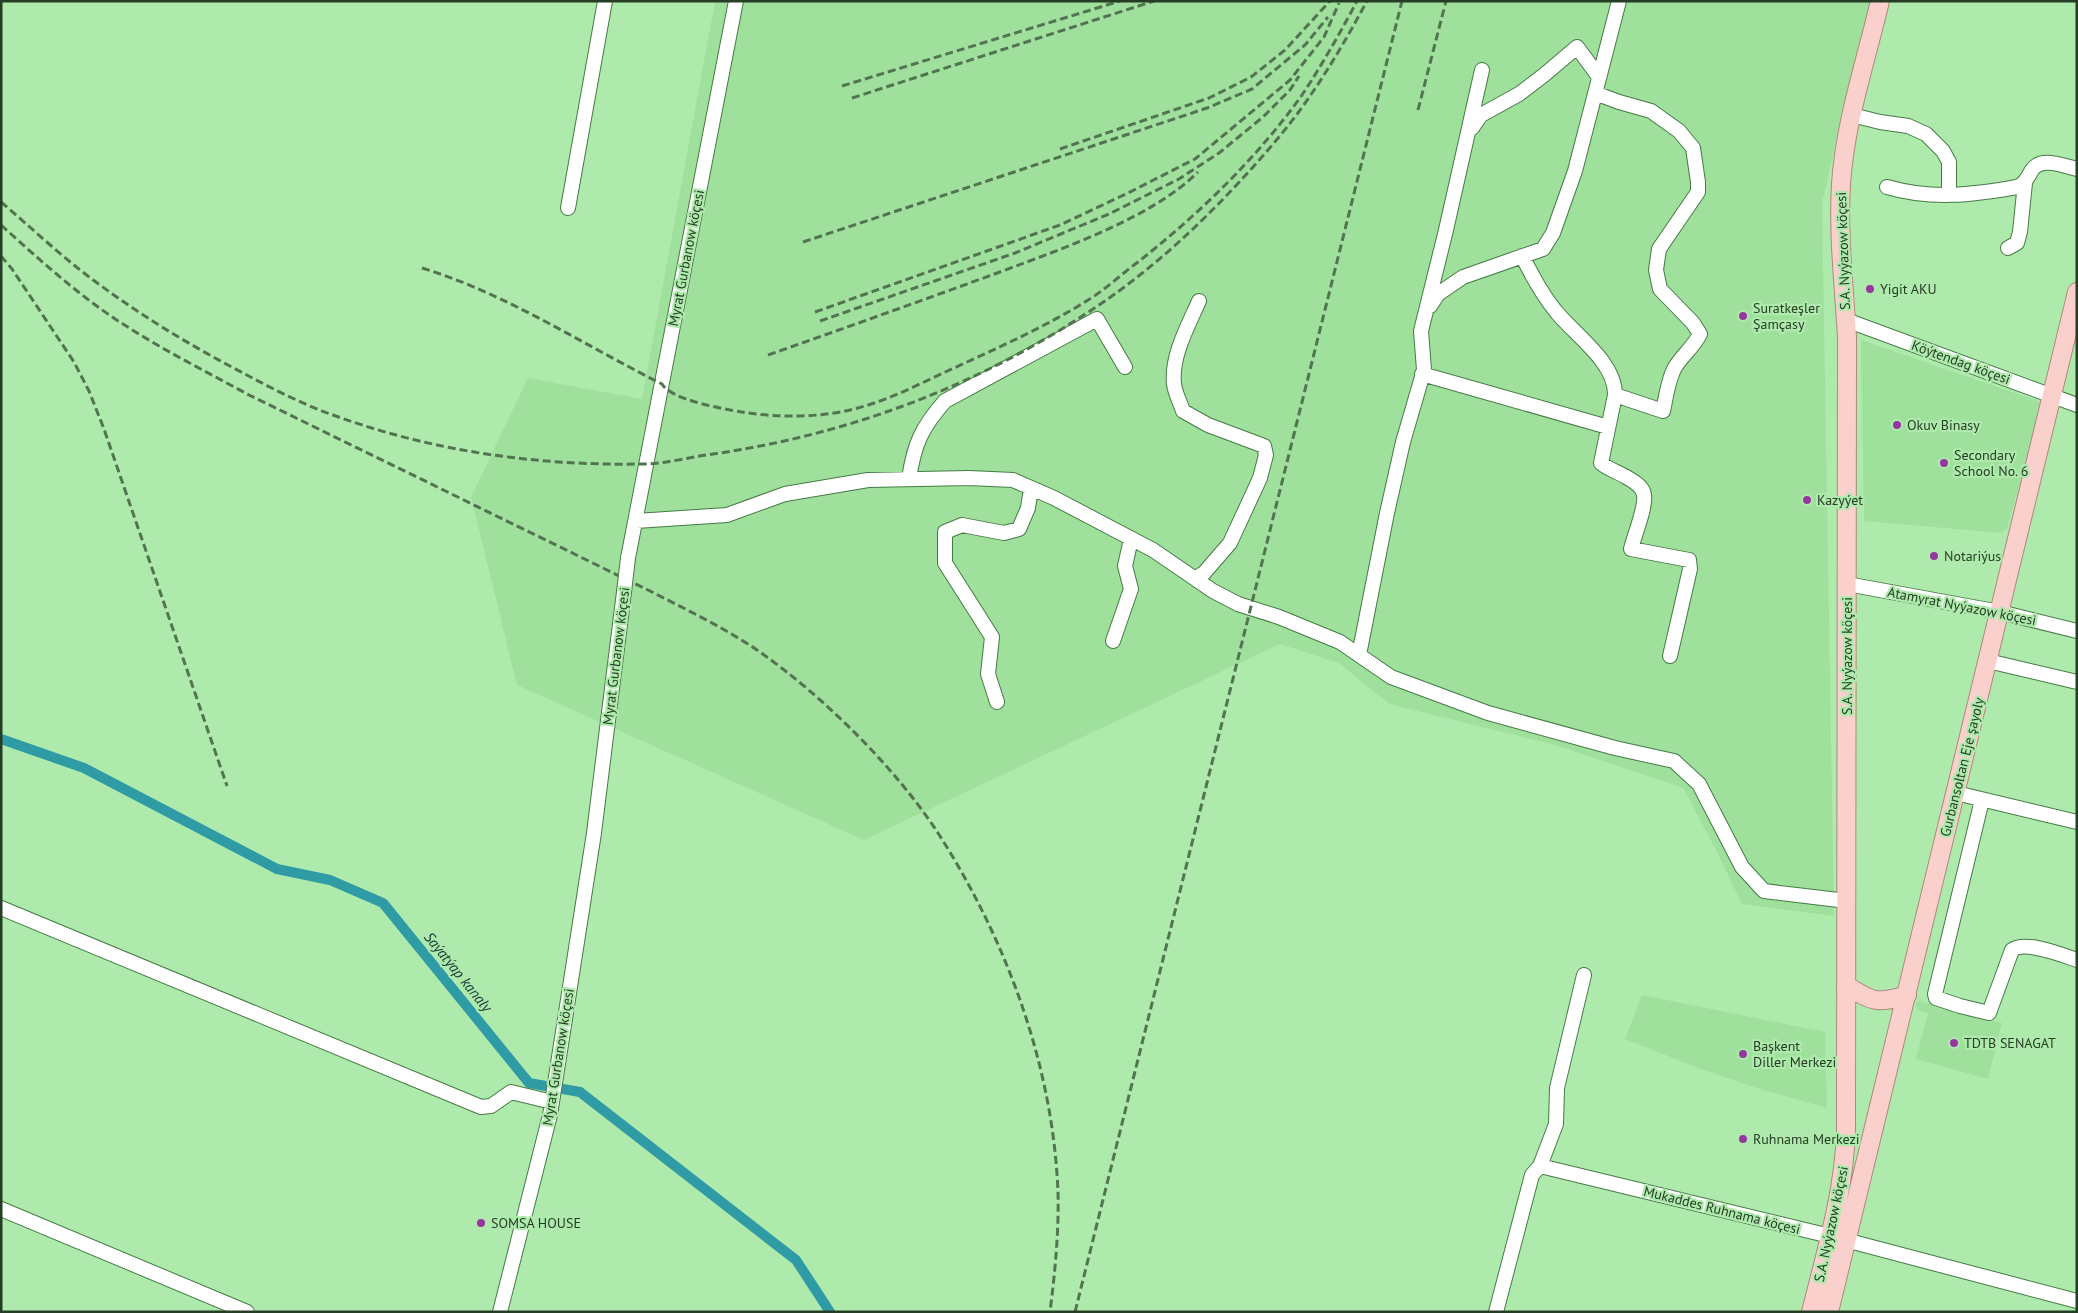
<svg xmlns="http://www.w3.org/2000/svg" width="2078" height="1313" font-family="'PT Sans',sans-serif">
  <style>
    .built { fill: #9fe09d }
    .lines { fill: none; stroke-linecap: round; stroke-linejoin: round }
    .canal { stroke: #2e9ba5; stroke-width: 10 }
    .minor-casing { stroke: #457b44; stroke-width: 16 }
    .major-casing { stroke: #ae887b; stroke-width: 20 }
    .minor { stroke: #fff; stroke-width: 14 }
    .major { stroke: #fad0cc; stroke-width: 18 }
    .rail { stroke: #527451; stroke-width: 3; stroke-dasharray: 8 4; stroke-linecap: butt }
    .minor-bridge-casing { stroke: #457b44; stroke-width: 16; stroke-linecap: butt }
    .minor-bridge { stroke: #fff; stroke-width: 14 }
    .poi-dot { fill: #9637a0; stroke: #afeaad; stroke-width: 2 }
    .labels { text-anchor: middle; stroke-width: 4.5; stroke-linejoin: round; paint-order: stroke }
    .street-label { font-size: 14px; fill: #263d25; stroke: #afeaad }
    .poi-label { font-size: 14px; fill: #263d25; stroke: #afeaad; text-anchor: start }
    .water-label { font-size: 15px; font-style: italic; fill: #143437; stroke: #afeaad }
  </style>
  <rect width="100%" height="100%" fill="#afeaad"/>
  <path class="built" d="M 715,1 L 1870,1 L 1822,202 L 1834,916 L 1742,904 L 1714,846 L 1683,788 L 1559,746 L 1389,704 L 1339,663 L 1280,644 L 864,840 L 517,685 L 471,497 L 528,378 L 642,399 Z
    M 1861,340 L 2038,401 L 2043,405 L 2007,528 L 2002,533 L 1864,521 Z
    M 1642,995 L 1825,1032 L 1827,1108 L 1760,1089 L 1698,1068 L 1625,1039 Z
    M 1919,1001 L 2002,1023 L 1988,1079 L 1916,1059 L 1928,1013 L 1917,1010 L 1916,1003 Z"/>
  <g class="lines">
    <path class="canal" d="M 1,739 L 84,768 L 277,869 L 330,880 L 383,903 L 529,1083 L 580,1092 L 796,1260 L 830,1312"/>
    <g class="minor-casing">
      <path id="minor" d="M 1595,93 L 1619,102 L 1651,111 L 1679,131 L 1693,148 L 1698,182 L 1698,192 L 1659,249 L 1656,270 L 1660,289 L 1693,323 L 1700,334 C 1693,348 1681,356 1674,369 C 1668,381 1666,397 1663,411 L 1615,395
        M 1852,115 L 1880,122 L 1908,126 L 1926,134 L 1943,151 L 1949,162 L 1949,195
        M 1472,128 L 1481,115 L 1519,94 L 1544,75 L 1577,47 L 1599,77
        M 1887,187 C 1932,200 1972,195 2017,187 C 2026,183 2027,178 2032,170 C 2041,156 2064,166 2077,169
        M 568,208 L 605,1
        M 2008,248 L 2017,243 L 2020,232 L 2025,183
        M 1522,256 C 1533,277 1544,298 1559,315 C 1578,337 1616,364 1615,395 L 1601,463 C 1609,470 1619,472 1628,478 C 1635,482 1643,487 1644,495 C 1646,508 1634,536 1631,549 L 1689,560 L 1690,569 L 1670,656
        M 1430,306 L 1438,294 L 1463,277 L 1543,249 L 1553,233 L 1575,171 L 1619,1
        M 1846,320 L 2077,405
        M 1422,374 L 1608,427
        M 909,479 C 914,444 922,427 945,401 L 1097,319 L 1125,367
        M 636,521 L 727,515 L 785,494 L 868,480 L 969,478 L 1013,480 L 1054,498 L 1153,550 L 1213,591 L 1238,604 L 1279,617 L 1340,642 L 1391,677 L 1488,713 L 1615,748 L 1674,761 L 1699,784 L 1742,867 L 1764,891 L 1847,901
        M 628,558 L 736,1
        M 1196,578 L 1204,573 L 1230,543 L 1260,478 L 1266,455 L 1264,446 L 1208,425 L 1183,411 C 1180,402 1175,393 1174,384 C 1171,356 1188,326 1199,301
        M 1847,584 L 2000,612 L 2077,631
        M 1113,641 L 1131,589 L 1125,566 L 1131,539
        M 1359,655 L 1387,513 L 1403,442 L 1424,370 L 1421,331 L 1446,230 L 1482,70
        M 1988,661 L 2077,682
        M 997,702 L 988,674 L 992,637 L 945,563 L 945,532 L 962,525 L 1004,533 L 1019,529 L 1028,508 L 1031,488
        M 1956,793 L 2077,822
        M 1982,800 L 1935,994 L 1936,998 L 1960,1006 L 1989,1013 L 2012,950 C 2025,940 2062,955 2077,960
        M 1,908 L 481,1107 L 491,1106 L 511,1092 L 552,1102
        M 1540,1166 L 1830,1236 L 2077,1301
        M 1,1209 L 247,1312
        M 500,1312 L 550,1115 L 594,833 L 624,592
        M 1496,1312 L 1532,1175 L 1540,1166 L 1556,1124 L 1557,1088 L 1584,975"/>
    </g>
    <g class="major-casing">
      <path id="major" d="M 1846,985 C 1872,1002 1877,1004 1907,995
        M 1811,1312 C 1826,1252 1844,1193 1846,1131 L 1847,337 C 1844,286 1838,235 1841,184 C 1845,122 1866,61 1880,1
        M 1829,1312 L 2077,292"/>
    </g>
    <use href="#minor" class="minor"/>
    <use href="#major" class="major"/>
    <path class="rail" d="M 842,86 L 1120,1
      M 852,98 L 1154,1
      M 1418,110 L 1446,1
      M 1060,149 L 1209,98 L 1251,77 L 1285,50 L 1330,1
      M 1,202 C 34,230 65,260 100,285 C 146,319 195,348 245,374 C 273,389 302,404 333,415 C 431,451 537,466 642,464 C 664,464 685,458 706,455 C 846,436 979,386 1096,307 C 1165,261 1226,200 1279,137 C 1314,95 1341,49 1367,1
      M 1,225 C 40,260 79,296 123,324 C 163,350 207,372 249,395 L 648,590 C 685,609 723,627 757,650 C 822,695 895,767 938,833 C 1006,939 1053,1065 1058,1192 C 1059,1232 1055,1272 1050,1312
      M 803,242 L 1207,108 L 1252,89 L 1305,45 L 1328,17
      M 1,256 L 12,269 L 74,362 L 89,391 L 104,429 L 227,786
      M 422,268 C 507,294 582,344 662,384 C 671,400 724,409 742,412 C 780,418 821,418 858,408 C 892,399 923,382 954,368 C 1002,346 1049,325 1093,297 C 1109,286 1123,273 1138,262 C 1199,214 1257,158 1302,95 C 1322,65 1340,33 1357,1
      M 815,312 L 1060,225 L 1128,193 L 1195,159 L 1290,80 L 1324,37 L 1339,3
      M 820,321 L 1015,253 L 1109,214 L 1179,179 L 1219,153 L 1263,117 L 1290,90 L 1299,76
      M 768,355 C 842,329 915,303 989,276 C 1053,252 1150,220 1198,172
      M 1075,1312 L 1402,1"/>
    <g class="minor-bridge-casing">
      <path id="minor-bridge" d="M 624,592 L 628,558"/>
    </g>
    <use href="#minor-bridge" class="minor-bridge"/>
  </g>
  <g class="poi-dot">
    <circle cx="1870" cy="289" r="5"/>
    <circle cx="1743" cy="316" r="5"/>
    <circle cx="1897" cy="425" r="5"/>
    <circle cx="1944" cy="463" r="5"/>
    <circle cx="1807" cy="500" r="5"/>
    <circle cx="1934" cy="556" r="5"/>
    <circle cx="1954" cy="1043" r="5"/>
    <circle cx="1743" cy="1054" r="5"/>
    <circle cx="1743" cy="1139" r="5"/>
    <circle cx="481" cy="1223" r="5"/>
  </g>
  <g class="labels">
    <g class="street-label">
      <text transform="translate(1843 251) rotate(-92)" y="5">S.A. Nyýazow köçesi</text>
      <text transform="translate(686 258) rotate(-79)" y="5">Myrat Gurbanow köçesi</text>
      <text transform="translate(1961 362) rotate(20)" y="5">Köýtendag köçesi</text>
      <text transform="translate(1962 606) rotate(11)" y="5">Atamyrat Nyýazow köçesi</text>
      <text transform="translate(616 656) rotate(-83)" y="5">Myrat Gurbanow köçesi</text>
      <text transform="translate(1847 656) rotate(-90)" y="5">S.A. Nyýazow köçesi</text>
      <text transform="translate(1962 767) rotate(-76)" y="5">Gurbansoltan Eje şayoly</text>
      <text transform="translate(558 1057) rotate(-81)" y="5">Myrat Gurbanow köçesi</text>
      <text transform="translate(1722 1210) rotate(14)" y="5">Mukaddes Ruhnama köçesi</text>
      <text transform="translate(1831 1224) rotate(-78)" y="5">S.A. Nyýazow köçesi</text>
    </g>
    <g class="poi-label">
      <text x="1880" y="294">Yigit AKU</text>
      <text x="1753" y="313">Suratkeşler<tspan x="1753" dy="16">Şamçasy</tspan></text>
      <text x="1907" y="430">Okuv Binasy</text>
      <text x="1954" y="460">Secondary<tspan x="1954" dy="16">School No. 6</tspan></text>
      <text x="1817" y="505">Kazyýet</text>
      <text x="1944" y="561">Notariýus</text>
      <text x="1964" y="1048">TDTB SENAGAT</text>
      <text x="1753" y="1051">Başkent<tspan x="1753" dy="16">Diller Merkezi</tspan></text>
      <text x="1753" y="1144">Ruhnama Merkezi</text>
      <text x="491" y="1228">SOMSA HOUSE</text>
    </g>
    <g class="water-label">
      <text transform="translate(458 972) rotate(51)" y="5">Saýatýap kanaly</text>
    </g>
  </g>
  <rect width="2078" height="1313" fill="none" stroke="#263d25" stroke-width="5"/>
</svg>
